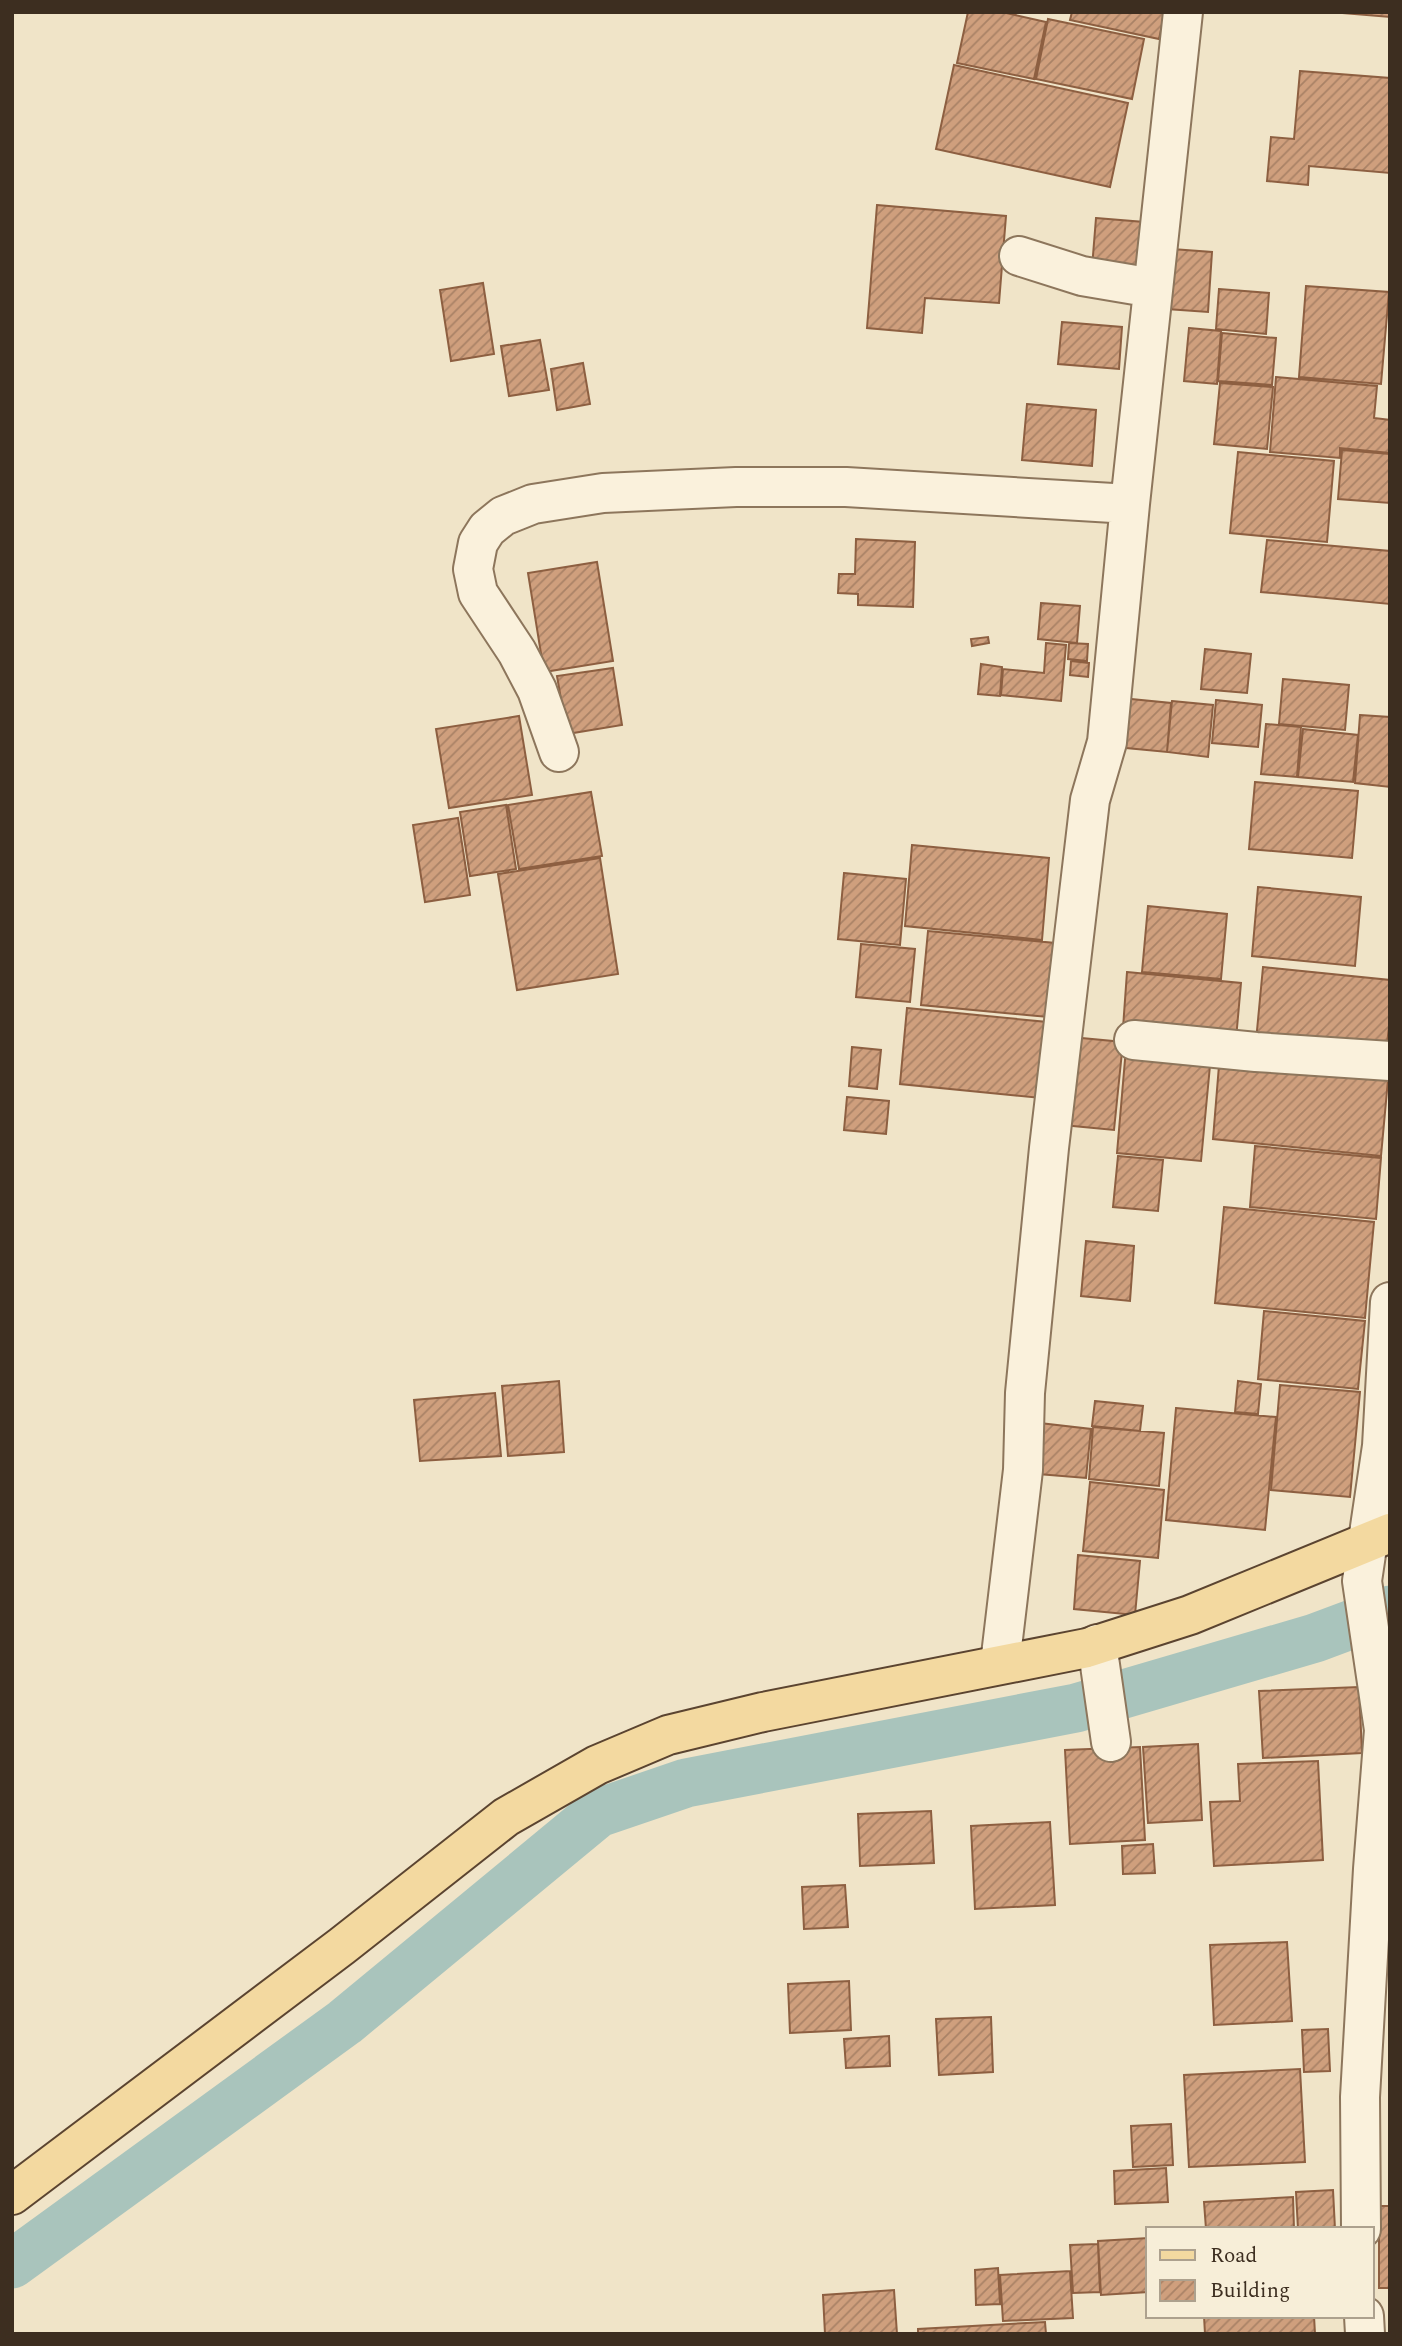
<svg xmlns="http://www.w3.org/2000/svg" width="1402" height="2346" font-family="Spectral,serif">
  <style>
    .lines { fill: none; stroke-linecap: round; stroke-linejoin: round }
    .canal { stroke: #a9c4bc; stroke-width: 49 }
    .building { fill: url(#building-hatch); stroke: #8d5f41; stroke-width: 2 }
    .minor-casing { stroke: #8d765c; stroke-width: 42 }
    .major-casing { stroke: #5b4430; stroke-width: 42 }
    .minor { stroke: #faf1dc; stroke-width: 38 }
    .major { stroke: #f3d9a0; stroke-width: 38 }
  </style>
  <defs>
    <pattern id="building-hatch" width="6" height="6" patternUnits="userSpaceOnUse" patternTransform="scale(1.75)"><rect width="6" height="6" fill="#cf9f7d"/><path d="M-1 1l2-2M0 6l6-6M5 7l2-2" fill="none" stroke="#a98266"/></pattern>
  </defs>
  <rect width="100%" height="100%" fill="#f0e4c8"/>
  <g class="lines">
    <path class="canal" d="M 12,2264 L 345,2022 L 598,1813 L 686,1783 L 1076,1708 L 1315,1638 L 1390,1610"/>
  </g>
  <path class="building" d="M 968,12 L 1002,12 L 1046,22 L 1034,79 L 957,63 Z
    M 1072,12 L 1165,12 L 1159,39 L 1070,20 Z
    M 1330,12 L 1390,12 L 1390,17 Z
    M 1048,19 L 1144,39 L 1132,99 L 1036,79 Z
    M 954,65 L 1128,103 L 1110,187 L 936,149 Z
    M 1300,71 L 1390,78 L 1390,173 L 1309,166 L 1308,185 L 1267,181 L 1271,137 L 1294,139 Z
    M 877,205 L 1006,216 L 999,303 L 925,298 L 922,333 L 867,328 Z
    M 1096,218 L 1144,222 L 1140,272 L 1092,268 Z
    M 1172,249 L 1212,252 L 1208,312 L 1167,309 Z
    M 483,283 L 494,354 L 451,361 L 440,290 Z
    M 1306,286 L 1389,292 L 1381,384 L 1299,377 Z
    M 1219,289 L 1269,293 L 1266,334 L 1216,329 Z
    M 1062,322 L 1122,327 L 1119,369 L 1058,364 Z
    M 1189,328 L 1221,331 L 1217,384 L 1184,381 Z
    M 1222,333 L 1276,338 L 1272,385 L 1218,381 Z
    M 540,340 L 549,390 L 509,396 L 501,346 Z
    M 583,363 L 590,404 L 557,410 L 551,369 Z
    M 1276,377 L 1377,386 L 1374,418 L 1390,420 L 1390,453 L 1340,448 L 1340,458 L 1270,452 Z
    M 1220,383 L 1273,387 L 1267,449 L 1214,444 Z
    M 1027,404 L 1096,410 L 1092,466 L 1022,460 Z
    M 1342,450 L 1390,454 L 1390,503 L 1338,499 Z
    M 1238,452 L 1334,461 L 1327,542 L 1230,533 Z
    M 856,539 L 915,542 L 913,607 L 858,605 L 858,594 L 838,593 L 839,574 L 855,574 Z
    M 1267,540 L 1390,551 L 1390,604 L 1261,592 Z
    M 597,562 L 613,661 L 544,672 L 528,573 Z
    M 1041,603 L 1080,606 L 1077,643 L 1038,639 Z
    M 988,637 L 989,643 L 972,646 L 971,639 Z
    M 1046,643 L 1066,645 L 1061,701 L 1001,695 L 1003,669 L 1044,673 Z
    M 1069,643 L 1088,644 L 1087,661 L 1068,659 Z
    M 1205,649 L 1251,654 L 1247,693 L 1201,689 Z
    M 1071,661 L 1089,663 L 1088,677 L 1070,675 Z
    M 981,664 L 1002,667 L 1000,696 L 978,694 Z
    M 613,668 L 622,725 L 567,734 L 557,676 Z
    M 1283,679 L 1349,685 L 1345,730 L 1279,724 Z
    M 1121,698 L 1171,703 L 1167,752 L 1116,747 Z
    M 1216,700 L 1262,705 L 1258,747 L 1212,743 Z
    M 1172,701 L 1213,705 L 1208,757 L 1167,752 Z
    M 1360,715 L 1390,717 L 1390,787 L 1355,783 Z
    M 519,716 L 532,795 L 449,808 L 436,729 Z
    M 1266,724 L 1301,727 L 1297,777 L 1261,774 Z
    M 1303,729 L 1358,735 L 1353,782 L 1298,777 Z
    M 1255,782 L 1358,791 L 1352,858 L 1249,849 Z
    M 591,792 L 602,856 L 519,869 L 508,805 Z
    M 506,805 L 516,869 L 470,876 L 460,812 Z
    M 458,818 L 470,895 L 425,902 L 413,825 Z
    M 912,845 L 1049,858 L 1042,940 L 905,926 Z
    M 600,858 L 618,974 L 517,990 L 498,874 Z
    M 844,873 L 906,879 L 900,945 L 838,939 Z
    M 1258,887 L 1361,897 L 1355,966 L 1252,956 Z
    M 1148,906 L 1227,914 L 1221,979 L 1142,972 Z
    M 928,931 L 1055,943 L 1048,1017 L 921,1005 Z
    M 861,944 L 915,949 L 910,1002 L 856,997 Z
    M 1263,967 L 1390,980 L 1390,1018 L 1386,1053 L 1256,1041 Z
    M 1127,972 L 1241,983 L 1236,1039 L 1123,1028 Z
    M 907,1008 L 1047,1022 L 1041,1098 L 900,1084 Z
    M 1071,1037 L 1123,1042 L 1114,1130 L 1063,1125 Z
    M 852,1047 L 881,1050 L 877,1089 L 849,1086 Z
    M 1126,1048 L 1211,1055 L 1201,1161 L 1117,1153 Z
    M 1220,1053 L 1389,1069 L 1381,1156 L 1213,1139 Z
    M 847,1097 L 889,1101 L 886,1134 L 844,1130 Z
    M 1255,1146 L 1381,1158 L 1376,1219 L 1250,1207 Z
    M 1118,1156 L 1163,1160 L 1158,1211 L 1113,1207 Z
    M 1224,1207 L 1374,1222 L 1365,1318 L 1215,1303 Z
    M 1086,1241 L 1134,1246 L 1130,1301 L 1081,1296 Z
    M 1264,1311 L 1365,1321 L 1358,1389 L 1258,1379 Z
    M 559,1381 L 564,1452 L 508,1456 L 502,1386 Z
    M 1238,1381 L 1261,1384 L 1258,1414 L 1235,1412 Z
    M 1280,1385 L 1360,1392 L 1350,1497 L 1271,1490 Z
    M 495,1393 L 501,1456 L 420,1461 L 414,1400 Z
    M 1095,1401 L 1143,1406 L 1140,1431 L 1092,1426 Z
    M 1176,1408 L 1276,1417 L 1265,1530 L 1166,1520 Z
    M 1031,1422 L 1091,1429 L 1086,1478 L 1026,1473 Z
    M 1093,1427 L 1164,1433 L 1159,1486 L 1089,1479 Z
    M 1090,1482 L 1164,1490 L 1158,1558 L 1083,1551 Z
    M 1078,1555 L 1140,1561 L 1135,1615 L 1074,1609 Z
    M 1359,1687 L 1362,1753 L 1263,1758 L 1259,1691 Z
    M 1198,1744 L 1202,1820 L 1148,1823 L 1143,1747 Z
    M 1140,1747 L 1145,1840 L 1070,1844 L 1065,1750 Z
    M 1318,1761 L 1323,1860 L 1214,1866 L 1210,1802 L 1240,1801 L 1238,1764 Z
    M 931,1811 L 934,1863 L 860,1866 L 858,1814 Z
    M 1050,1822 L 1055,1905 L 975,1909 L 971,1826 Z
    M 1153,1844 L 1155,1873 L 1123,1874 L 1122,1846 Z
    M 845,1885 L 848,1927 L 804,1929 L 802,1887 Z
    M 1287,1942 L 1292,2021 L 1214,2025 L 1210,1945 Z
    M 849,1981 L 851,2030 L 790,2033 L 788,1984 Z
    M 991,2017 L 993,2072 L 939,2075 L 936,2019 Z
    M 1328,2029 L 1330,2071 L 1304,2072 L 1302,2030 Z
    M 889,2036 L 890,2066 L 846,2068 L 844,2039 Z
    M 1300,2069 L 1305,2162 L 1189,2167 L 1184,2075 Z
    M 1171,2124 L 1173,2165 L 1133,2167 L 1131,2126 Z
    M 1166,2168 L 1168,2202 L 1115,2204 L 1114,2171 Z
    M 1333,2190 L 1335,2229 L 1298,2229 L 1296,2192 Z
    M 1293,2197 L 1294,2229 L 1206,2229 L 1204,2202 Z
    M 1379,2206 L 1390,2206 L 1390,2288 L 1379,2288 Z
    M 1148,2238 L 1148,2292 L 1101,2295 L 1098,2241 Z
    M 1098,2244 L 1100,2292 L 1073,2293 L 1070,2245 Z
    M 998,2268 L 1000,2304 L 976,2305 L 975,2270 Z
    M 1070,2271 L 1073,2318 L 1003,2321 L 1000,2275 Z
    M 894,2290 L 897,2334 L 825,2334 L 823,2295 Z
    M 1204,2316 L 1314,2316 L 1315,2334 L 1205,2334 Z
    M 1045,2322 L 1046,2334 L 918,2334 L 918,2329 Z"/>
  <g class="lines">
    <g class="minor-casing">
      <path id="minor" d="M 1019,256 L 1082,276 L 1153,288
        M 559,752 L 537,690 L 517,652 L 478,593 L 473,569 L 478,543 L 487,529 L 503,516 L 533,504 L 603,493 L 736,487 L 846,487 L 1130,504
        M 1134,1040 L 1256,1052 L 1390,1061
        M 1097,1644 L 1111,1742
        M 1000,1664 L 1023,1470 L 1025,1393 L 1049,1148 L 1090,800 L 1107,742 L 1130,504 L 1183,12
        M 1361,2229 L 1360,2097 L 1373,1869 L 1384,1730 L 1362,1581 L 1382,1446 L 1390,1302
        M 1364,2316 L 1365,2334"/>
    </g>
    <g class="major-casing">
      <path id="major" d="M 12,2195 L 342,1946 L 506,1817 L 597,1765 L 668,1735 L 763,1712 L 1087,1648 L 1190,1615 L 1390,1533"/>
    </g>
    <use href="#minor" class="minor"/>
    <use href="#major" class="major"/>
  </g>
  <rect width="1402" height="2346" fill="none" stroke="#3d2e20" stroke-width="28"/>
  <rect x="1146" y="2227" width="228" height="91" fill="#f7eed8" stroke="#ada18e" stroke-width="2"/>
  <rect x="1160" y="2250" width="35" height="10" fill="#f3d9a0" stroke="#ada18e" stroke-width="2"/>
  <text x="1210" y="2262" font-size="21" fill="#3d2e20">Road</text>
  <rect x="1160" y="2280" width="35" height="21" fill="url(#building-hatch)" stroke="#ada18e" stroke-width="2"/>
  <text x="1210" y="2297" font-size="21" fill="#3d2e20">Building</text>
</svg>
